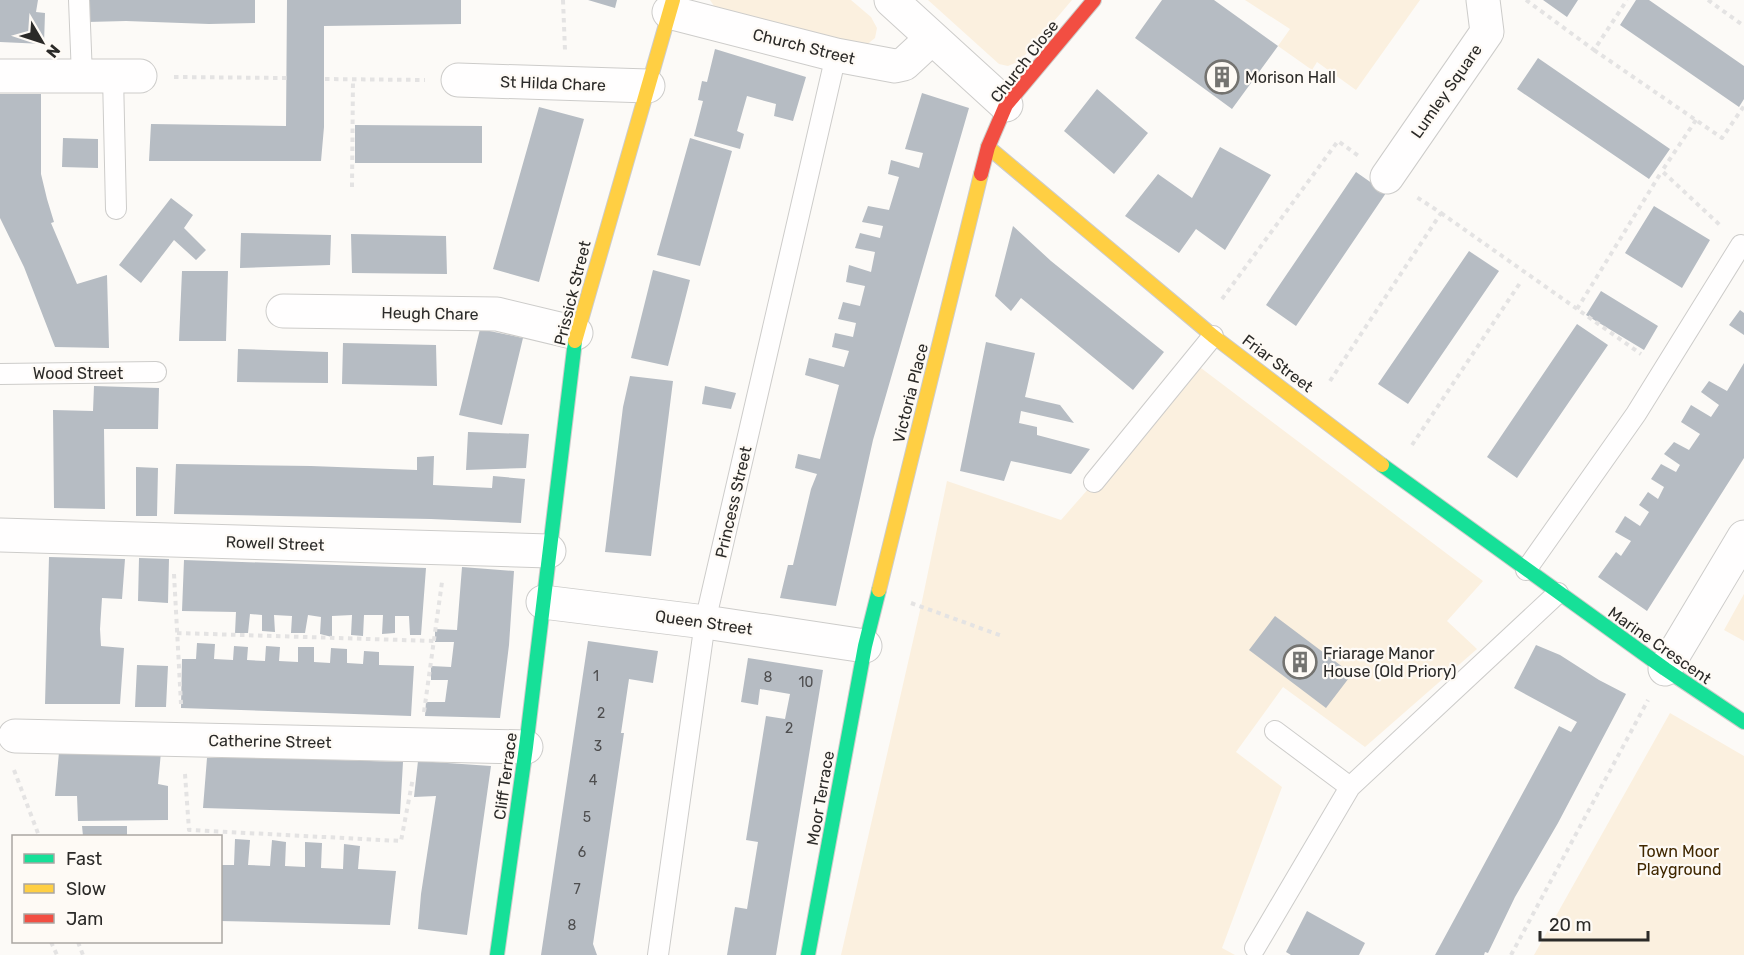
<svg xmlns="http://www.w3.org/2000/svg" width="1744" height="955" font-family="Rubik,sans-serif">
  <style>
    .green { fill: #fbf0df }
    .building { fill: #b6bcc3 }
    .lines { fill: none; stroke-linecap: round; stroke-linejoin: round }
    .lane-casing { stroke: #cdccca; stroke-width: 22 }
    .street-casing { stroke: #cdccca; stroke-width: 35 }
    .fast-casing { stroke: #cdccca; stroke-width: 16 }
    .slow-casing { stroke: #cdccca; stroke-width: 16 }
    .jam-casing { stroke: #cdccca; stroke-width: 16 }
    .path { stroke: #e4e3e3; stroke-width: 4; stroke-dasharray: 4.5 4.5; stroke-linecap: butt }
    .lane { stroke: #fffefe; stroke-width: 20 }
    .street { stroke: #fffefe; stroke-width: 33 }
    .fast { stroke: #16e098; stroke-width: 14 }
    .slow { stroke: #ffcf43; stroke-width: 14 }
    .jam { stroke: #f24e42; stroke-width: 14 }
    .labels { text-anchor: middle; stroke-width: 4.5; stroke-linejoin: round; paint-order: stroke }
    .number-label { font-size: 14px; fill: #4e4e4f }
    .street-label { font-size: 16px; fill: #2b2a28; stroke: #fefaf5 }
    .poi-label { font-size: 16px; fill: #2b2a28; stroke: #fefaf5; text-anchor: start }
    .park-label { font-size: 16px; fill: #412800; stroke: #fefaf5 }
  </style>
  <rect width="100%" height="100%" fill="#fcfaf7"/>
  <path class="green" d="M 710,0 L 851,0 L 871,17 L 877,28 L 875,38 L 865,46 L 718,12 Z
    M 928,0 L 1072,0 L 1020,61 L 1008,66 L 999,64 Z
    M 1245,0 L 1420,0 L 1356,90 L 1317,62 L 1312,70 L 1278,46 L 1290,29 Z
    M 1197,365 L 1483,581 L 1447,621 L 1477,649 L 1365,747 L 1283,687 L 1236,752 L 1282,787 L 1222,948 L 1235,955 L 841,955 L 921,606 L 947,481 L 1061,520 Z
    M 1744,594 L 1744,641 L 1724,630 Z
    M 1670,713 L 1744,756 L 1744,955 L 1534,955 Z"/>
  <path class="building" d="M 0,0 L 38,0 L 36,12 L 45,13 L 44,44 L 0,42 Z
    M 88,0 L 255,0 L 255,23 L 209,24 L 126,21 L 87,22 Z
    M 287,0 L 461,0 L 461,24 L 324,26 L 324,127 L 321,161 L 149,161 L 151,124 L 286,126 Z
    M 588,0 L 617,0 L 615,8 Z
    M 1162,0 L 1214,0 L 1278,46 L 1232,109 L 1135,38 Z
    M 1543,0 L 1578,0 L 1567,17 Z
    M 1636,0 L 1649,0 L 1744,66 L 1744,99 L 1739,107 L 1620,25 Z
    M 715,49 L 806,77 L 793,121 L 774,116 L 776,104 L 747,96 L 737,131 L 744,134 L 740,149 L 694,136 L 703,101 L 698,100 L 702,81 L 707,82 Z
    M 1538,58 L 1670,149 L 1649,179 L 1517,89 Z
    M 1097,89 L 1148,133 L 1114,174 L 1064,131 Z
    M 922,93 L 969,108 L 873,440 L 836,606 L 780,598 L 788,565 L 793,565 L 811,489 L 817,474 L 795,468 L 798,454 L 820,459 L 839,385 L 805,375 L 809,358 L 844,367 L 849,351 L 832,347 L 835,333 L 853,337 L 856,323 L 838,319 L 843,302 L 860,306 L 865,286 L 846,282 L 849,265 L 871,272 L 875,252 L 855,248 L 860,233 L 880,238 L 883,226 L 862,222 L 868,206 L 889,210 L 899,177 L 888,174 L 891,160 L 919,168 L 923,153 L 905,149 Z
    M 0,94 L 41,94 L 41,174 L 47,199 L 54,222 L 51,223 L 77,284 L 107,275 L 109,348 L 55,347 L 24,267 L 0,218 Z
    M 539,107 L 584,119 L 539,282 L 493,269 Z
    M 355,125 L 482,126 L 482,163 L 355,163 Z
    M 63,138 L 98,139 L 98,168 L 62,167 Z
    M 690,138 L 732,151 L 700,266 L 657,255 Z
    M 1220,147 L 1271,175 L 1225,250 L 1196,229 L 1179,253 L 1125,216 L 1158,174 L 1192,198 Z
    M 1356,172 L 1386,193 L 1296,326 L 1266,305 Z
    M 171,198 L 193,215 L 184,228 L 206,250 L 196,260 L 174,240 L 141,283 L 119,265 Z
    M 1654,206 L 1710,240 L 1682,288 L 1625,253 Z
    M 1013,226 L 1051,261 L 1164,352 L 1133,390 L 1021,298 L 1011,311 L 995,296 Z
    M 241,233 L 331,235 L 330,265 L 240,268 Z
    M 351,234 L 446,236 L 447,274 L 352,273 Z
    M 1469,251 L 1499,271 L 1408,404 L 1378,384 Z
    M 653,270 L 690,280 L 668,366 L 631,358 Z
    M 182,271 L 228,271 L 226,341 L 179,341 Z
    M 1601,291 L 1658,326 L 1644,350 L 1586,315 Z
    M 1740,310 L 1744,313 L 1744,335 L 1729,325 Z
    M 1577,324 L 1608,345 L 1517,478 L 1487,457 Z
    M 480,329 L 523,338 L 502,425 L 459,415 Z
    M 986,342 L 1035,353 L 1025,397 L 1060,405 L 1074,423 L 1021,411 L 1019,423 L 1037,427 L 1037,435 L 1090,449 L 1071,474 L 1011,461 L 1004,481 L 960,471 Z
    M 343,343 L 436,345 L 437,386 L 342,384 Z
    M 238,349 L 328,352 L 328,383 L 237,382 Z
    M 1744,363 L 1744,458 L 1647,611 L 1598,577 L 1616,552 L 1621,556 L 1631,541 L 1615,532 L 1625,516 L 1640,526 L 1649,512 L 1639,505 L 1648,492 L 1658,499 L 1664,487 L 1651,479 L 1661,464 L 1676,472 L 1680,465 L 1664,454 L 1674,442 L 1689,450 L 1700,434 L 1681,422 L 1691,405 L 1711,417 L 1719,405 L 1701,392 L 1709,381 L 1727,391 Z
    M 630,376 L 673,381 L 651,556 L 605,552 L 623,407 Z
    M 94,386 L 159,388 L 158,429 L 104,429 L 105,509 L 54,508 L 53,410 L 93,411 Z
    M 705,386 L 736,393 L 731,409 L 702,404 Z
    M 468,432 L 529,434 L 526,468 L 466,470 Z
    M 434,456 L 433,485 L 492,488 L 493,476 L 525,479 L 521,523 L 431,519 L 174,514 L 176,464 L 311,466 L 417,470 L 417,457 Z
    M 136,467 L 158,468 L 157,516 L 136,516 Z
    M 49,557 L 125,559 L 122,599 L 102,598 L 100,629 L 101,646 L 124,648 L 120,704 L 45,704 Z
    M 139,558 L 169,559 L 168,603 L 138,601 Z
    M 184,560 L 426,568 L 421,635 L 410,635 L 409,616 L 395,616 L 395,633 L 382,634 L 383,615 L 364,615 L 363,636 L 351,635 L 352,615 L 332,616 L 332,637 L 320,634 L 321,617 L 308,615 L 305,633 L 291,633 L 292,616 L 274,615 L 275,632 L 262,631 L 262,615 L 250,614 L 248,633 L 235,633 L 236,612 L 182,611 Z
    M 462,567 L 514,571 L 509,645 L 500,718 L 425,716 L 426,702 L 445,702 L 448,680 L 431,680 L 431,666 L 451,667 L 454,642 L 435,642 L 435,629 L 457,630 Z
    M 1275,616 L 1352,674 L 1326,708 L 1249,650 Z
    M 588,641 L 658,651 L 653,683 L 629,679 L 621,733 L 624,733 L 593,944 L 597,955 L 541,955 Z
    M 197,643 L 215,644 L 214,659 L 233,660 L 234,646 L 248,647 L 247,660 L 265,661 L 266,646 L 280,647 L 279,661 L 298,662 L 298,647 L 314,647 L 314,662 L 330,663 L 331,648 L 347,649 L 347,663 L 363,664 L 364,651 L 379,652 L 379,665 L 414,666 L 411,716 L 181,708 L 182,659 L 196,659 Z
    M 1536,645 L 1560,655 L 1599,680 L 1626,694 L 1558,823 L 1515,897 L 1488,953 L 1485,952 L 1484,955 L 1435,955 L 1559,726 L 1571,732 L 1577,722 L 1514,688 Z
    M 748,658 L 823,670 L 776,955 L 727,955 L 735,907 L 747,909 L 758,842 L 746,840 L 766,716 L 785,719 L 790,694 L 760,689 L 758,705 L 741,702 Z
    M 137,665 L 168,666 L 166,707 L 135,707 Z
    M 59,752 L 161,752 L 158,784 L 168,786 L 168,820 L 78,821 L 77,796 L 55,796 Z
    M 240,757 L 403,762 L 400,814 L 203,808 L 207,758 Z
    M 418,761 L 491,766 L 467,935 L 418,929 L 421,894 L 436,796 L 414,797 Z
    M 82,826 L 127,826 L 127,836 L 83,836 Z
    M 235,839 L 250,840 L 248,865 L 270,866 L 272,840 L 286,842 L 285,866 L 305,867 L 305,842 L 322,843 L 321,868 L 343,869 L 344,844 L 360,846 L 358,869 L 396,871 L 390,925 L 220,921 L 220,865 L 234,865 Z
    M 1307,911 L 1365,943 L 1359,955 L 1291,955 L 1286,952 Z"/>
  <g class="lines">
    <g class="lane-casing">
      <path id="lane" d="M 79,0 L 82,76
        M 113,76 L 116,209
        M 0,374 L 156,372
        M 1094,482 L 1213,336
        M 1526,570 L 1636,414 L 1741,245
        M 1275,731 L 1350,787
        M 1255,948 L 1350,787 L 1558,593
        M 658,955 L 705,622 L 836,55"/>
    </g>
    <g class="street-casing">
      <path id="street" d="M 891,0 L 1006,105
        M 669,12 L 836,55 L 895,66 L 904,64 L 931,39
        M 0,76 L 140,76
        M 458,80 L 648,86
        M 1387,177 L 1487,32 L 1483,0
        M 283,311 L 497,314 L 576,333
        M 0,535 L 549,551
        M 543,602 L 705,622 L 865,646
        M 1665,669 L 1744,537
        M 15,736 L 526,747"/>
    </g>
    <g class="fast-casing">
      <path id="fast" d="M 1382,465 L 1665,669 L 1744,722
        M 497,955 L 526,747 L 575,341
        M 808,955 L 865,646 L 879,590"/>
    </g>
    <g class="slow-casing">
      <path id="slow" d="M 988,147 L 1213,336 L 1382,465
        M 575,341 L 673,0
        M 879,590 L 981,174"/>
    </g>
    <g class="jam-casing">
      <path id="jam" d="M 981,174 L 988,147 L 1006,105 L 1094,0"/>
    </g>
    <path class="path" d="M 563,0 L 565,50
      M 1526,0 L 1594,50 L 1627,0
      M 1708,0 L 1744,26
      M 1594,50 L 1722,138 L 1744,106
      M 174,77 L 287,78
      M 325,79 L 425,80
      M 1696,120 L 1662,171 L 1722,227
      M 352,187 L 353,79
      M 1441,213 L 1641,354
      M 1222,299 L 1338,141 L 1360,157
      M 1577,309 L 1662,171
      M 1330,381 L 1441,213 L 1415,196
      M 1412,445 L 1520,283
      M 174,574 L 181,704
      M 911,603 L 1002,636
      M 177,633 L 434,641
      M 424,712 L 442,582
      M 14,770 L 39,836
      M 185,774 L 189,830 L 401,841 L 413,778
      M 51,942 L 57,955
      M 78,942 L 83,955
      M 1511,955 L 1648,700"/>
    <use href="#lane" class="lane"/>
    <use href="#street" class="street"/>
    <use href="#fast" class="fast"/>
    <use href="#slow" class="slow"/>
    <use href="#jam" class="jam"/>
  </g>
  <defs>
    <g id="building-ring" transform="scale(1.725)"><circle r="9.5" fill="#fefaf5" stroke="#747370" stroke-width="1.5"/><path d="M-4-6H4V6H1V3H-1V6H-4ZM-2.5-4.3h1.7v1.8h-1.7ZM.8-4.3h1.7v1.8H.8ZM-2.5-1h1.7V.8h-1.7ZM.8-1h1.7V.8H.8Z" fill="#747370"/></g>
  </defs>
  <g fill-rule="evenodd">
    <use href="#building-ring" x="1222" y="77"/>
    <use href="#building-ring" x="1300" y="662"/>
  </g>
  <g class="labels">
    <g class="number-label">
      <text x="596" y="681">1</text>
      <text x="768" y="682">8</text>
      <text x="806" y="687">10</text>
      <text x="601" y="718">2</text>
      <text x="789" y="733">2</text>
      <text x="598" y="751">3</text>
      <text x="593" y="785">4</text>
      <text x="587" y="822">5</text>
      <text x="582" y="857">6</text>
      <text x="577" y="894">7</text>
      <text x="572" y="930">8</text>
    </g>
    <g class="street-label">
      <text transform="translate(804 46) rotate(14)" y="6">Church Street</text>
      <text transform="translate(1024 61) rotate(-52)" y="6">Church Close</text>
      <text transform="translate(553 83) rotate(2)" y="6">St Hilda Chare</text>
      <text transform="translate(1446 91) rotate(-55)" y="6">Lumley Square</text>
      <text transform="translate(572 293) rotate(-76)" y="6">Prissick Street</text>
      <text transform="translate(430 313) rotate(1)" y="6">Heugh Chare</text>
      <text transform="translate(1278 363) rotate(37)" y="6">Friar Street</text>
      <text x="78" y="379">Wood Street</text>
      <text transform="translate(910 393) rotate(-76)" y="6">Victoria Place</text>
      <text transform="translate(733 502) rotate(-77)" y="6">Princess Street</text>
      <text transform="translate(275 543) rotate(2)" y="6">Rowell Street</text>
      <text transform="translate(704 622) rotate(8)" y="6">Queen Street</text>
      <text transform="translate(1660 645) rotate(35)" y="6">Marine Crescent</text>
      <text transform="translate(270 741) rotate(1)" y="6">Catherine Street</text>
      <text transform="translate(505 776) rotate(-82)" y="6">Cliff Terrace</text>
      <text transform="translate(820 798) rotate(-80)" y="6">Moor Terrace</text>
    </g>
    <g class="poi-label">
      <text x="1245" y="83">Morison Hall</text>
      <text x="1323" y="659">Friarage Manor<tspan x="1323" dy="18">House (Old Priory)</tspan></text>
    </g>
    <g class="park-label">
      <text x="1679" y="857">Town Moor<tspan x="1679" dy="18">Playground</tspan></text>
    </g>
  </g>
  <rect x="12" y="835" width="210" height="108" fill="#fefaf5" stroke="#aaa7a3" stroke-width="1.5"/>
  <rect x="24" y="854" width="30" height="9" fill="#16e098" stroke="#aaa7a3" stroke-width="1.5"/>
  <text x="66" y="865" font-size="18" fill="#2b2a28">Fast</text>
  <rect x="24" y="884" width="30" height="9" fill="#ffcf43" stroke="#aaa7a3" stroke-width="1.5"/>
  <text x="66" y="895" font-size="18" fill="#2b2a28">Slow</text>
  <rect x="24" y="914" width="30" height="9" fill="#f24e42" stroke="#aaa7a3" stroke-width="1.5"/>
  <text x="66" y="925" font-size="18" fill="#2b2a28">Jam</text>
  <g transform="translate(42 42) rotate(129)" stroke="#fefaf5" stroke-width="4.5" paint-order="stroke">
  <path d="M0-4.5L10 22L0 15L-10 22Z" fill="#2b2a28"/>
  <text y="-9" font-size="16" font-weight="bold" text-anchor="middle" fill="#2b2a28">N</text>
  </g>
  <path d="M1540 931v9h108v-9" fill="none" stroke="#2b2a28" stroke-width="3"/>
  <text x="1549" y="931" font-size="18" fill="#2b2a28" stroke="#fefaf5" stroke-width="4.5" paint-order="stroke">20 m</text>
</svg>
